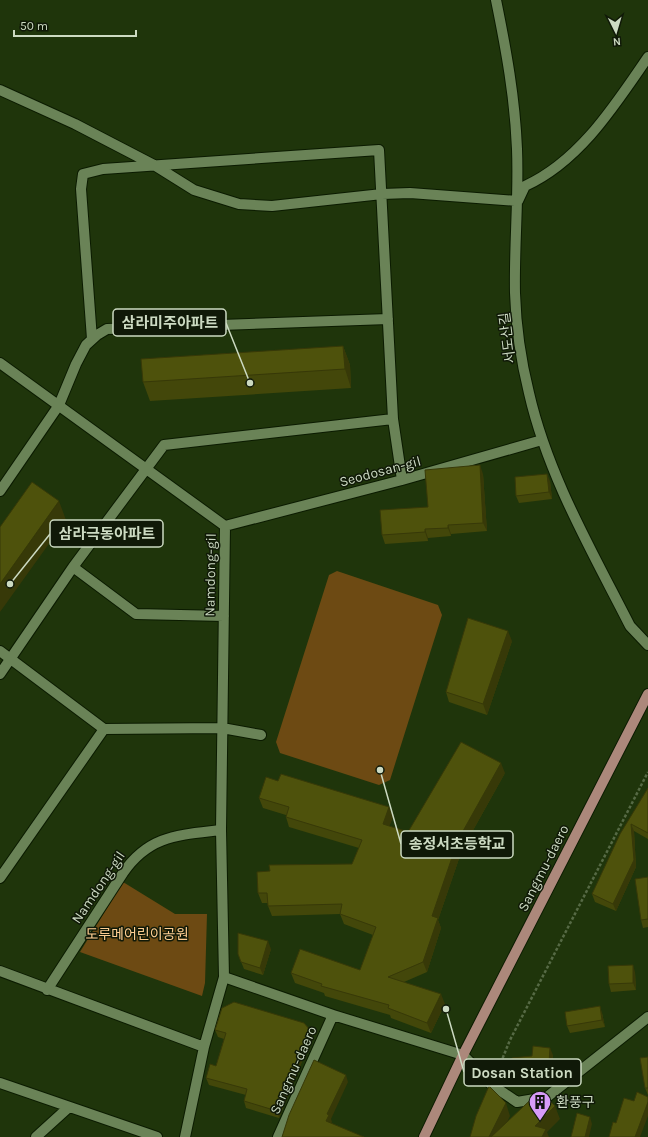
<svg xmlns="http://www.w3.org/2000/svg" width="648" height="1137" font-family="Karla,'Noto Sans KR',sans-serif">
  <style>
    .green { fill: #6d4a13 }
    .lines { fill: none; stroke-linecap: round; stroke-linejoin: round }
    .minor-casing { stroke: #0b1b00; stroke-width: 12 }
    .major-casing { stroke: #0b1b00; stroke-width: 12 }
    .path { stroke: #566a45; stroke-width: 2.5; stroke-dasharray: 3 2; stroke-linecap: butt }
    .minor { stroke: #6a8357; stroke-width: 10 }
    .major { stroke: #ac887b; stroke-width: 10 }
    .wall { fill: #43470a }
    .shaded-wall { fill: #373908 }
    .building { fill: #4e520c; stroke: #373908 }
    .labels { text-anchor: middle; stroke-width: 3; stroke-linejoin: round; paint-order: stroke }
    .street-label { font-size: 14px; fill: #ccdac2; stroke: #101908 }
    .park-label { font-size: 14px; fill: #fece92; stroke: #101908 }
    .poi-label { font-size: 14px; fill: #ccdac2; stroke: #101908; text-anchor: start }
    .leader { fill: none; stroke: #ccdac2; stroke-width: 1.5 }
    .callout-dot { fill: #ccdac2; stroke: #101908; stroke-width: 1.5 }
    .callout { fill: #101908; stroke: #ccdac2; stroke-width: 1.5 }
    .callout-label { font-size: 15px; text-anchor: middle; font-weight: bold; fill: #ccdac2 }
  </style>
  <rect width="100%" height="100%" fill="#1f350b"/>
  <path class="green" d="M 337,571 L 438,605 L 442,615 L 390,780 L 379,785 L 280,753 L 276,742 L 329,575 Z
    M 123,882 L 175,914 L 207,914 L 205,983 L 202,996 L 80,952 Z"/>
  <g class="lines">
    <g class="minor-casing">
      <path id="minor" d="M 496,0 C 506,49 515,98 517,149 C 519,197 514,245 515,293 C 516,326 521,361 529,393 C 548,476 592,551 630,626 L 648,645
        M 0,90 L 75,124 L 154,165 L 194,190 L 239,204 L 272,206 L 382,194 L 410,193 L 518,201 L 525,186 C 580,161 615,105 648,57
        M 92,339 L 81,189 L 83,174 L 103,169 L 379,150 L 393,419 L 402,480
        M 0,363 L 225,526 L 221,830 L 224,977 L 204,1047 L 185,1137
        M 0,491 L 59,405 L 76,364 L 86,345 L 97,335 L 107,329 L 388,319
        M 225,526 L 402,480 L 542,440
        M 73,567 L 136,614 L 224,616
        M 0,651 L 104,729 L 0,878
        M 0,674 L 73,567 L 164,445 L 393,419
        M 104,729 L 222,728 L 261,735
        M 0,971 L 204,1047
        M 224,977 L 333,1015
        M 47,990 L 123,873 C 149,835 179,835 221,830
        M 0,1083 L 157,1137
        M 36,1137 L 69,1107
        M 278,1137 L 333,1015 L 463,1055 L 492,1085 L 517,1102 L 547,1097 L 648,1017"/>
    </g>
    <g class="major-casing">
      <path id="major" d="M 424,1137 L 463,1055 L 648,694"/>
    </g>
    <path class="path" d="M 497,1072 L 510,1040 L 648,772"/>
    <use href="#minor" class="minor"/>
    <use href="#major" class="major"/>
  </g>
  <path class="wall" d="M 343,346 L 350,365 L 351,388 L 150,401 L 143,382 Z
    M 483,474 L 487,531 L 451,534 L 451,536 L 428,538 L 428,541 L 385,544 L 382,535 Z
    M 550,481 L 552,499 L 519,503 L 516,496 Z
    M 512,641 L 487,715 L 449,702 L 446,692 Z
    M 505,773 L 462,850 L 438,920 L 441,928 L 427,972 L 404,982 L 445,1004 L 431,1033 L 391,1018 L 390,1015 L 325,996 L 324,993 L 295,983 L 291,973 L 360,970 L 373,935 L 344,924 L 340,914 L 272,916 L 268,906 L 268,903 L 262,903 L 258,893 L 270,871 L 352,864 L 359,848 L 289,827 L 286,817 L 286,815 L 263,808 L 259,798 L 278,781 L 389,807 L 393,817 L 389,826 L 408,832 Z
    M 648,788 L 648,839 L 634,831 L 636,867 L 616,911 L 595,902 L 592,894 Z
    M 648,877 L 648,927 L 643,928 L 641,920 Z
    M 271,949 L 263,975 L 244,969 L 238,954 Z
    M 635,972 L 636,990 L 611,992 L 609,984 Z
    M 602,1013 L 605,1027 L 570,1033 L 567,1026 Z
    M 215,1030 L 312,1037 L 279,1118 L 246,1108 L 244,1101 L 246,1095 L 209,1085 L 206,1078 L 216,1066 L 224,1039 L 218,1037 Z
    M 553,1055 L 550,1084 L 507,1080 L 504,1073 Z
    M 648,1057 L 648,1095 L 645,1088 Z"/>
  <path class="shaded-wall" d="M 343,346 L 350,365 L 351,388 L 345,369 Z
    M 480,465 L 483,474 L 487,531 L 483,523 Z
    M 547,474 L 550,481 L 552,499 L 549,492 Z
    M 59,501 L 66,520 L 0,612 L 0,584 Z
    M 448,525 L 451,534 L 451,536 L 448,528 Z
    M 425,529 L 428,538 L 428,541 L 425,532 Z
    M 508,631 L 512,641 L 487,715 L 483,704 Z
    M 501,763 L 505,773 L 462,850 L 438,920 L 441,928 L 427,972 L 423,962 L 432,916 L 458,840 Z
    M 389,807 L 393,817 L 386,835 L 383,824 Z
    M 631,824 L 634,831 L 636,867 L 616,911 L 613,904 Z
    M 268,941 L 271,949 L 263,975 L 260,968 Z
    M 633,965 L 635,972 L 636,990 L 633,983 Z
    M 441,994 L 445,1004 L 431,1033 L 427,1023 Z
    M 600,1006 L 602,1013 L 605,1027 L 602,1020 Z
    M 310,1030 L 312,1037 L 279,1118 L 277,1111 Z
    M 550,1048 L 553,1055 L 550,1084 L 548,1077 Z
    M 346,1075 L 348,1082 L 331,1119 L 332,1122 L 329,1128 L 326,1121 L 327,1114 Z
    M 648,1102 L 648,1116 L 640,1137 L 635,1137 Z
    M 506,1103 L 510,1116 L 500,1137 L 489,1137 Z
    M 555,1106 L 560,1119 L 547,1132 L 549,1137 L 539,1137 L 535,1126 Z
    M 590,1117 L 592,1124 L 589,1137 L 585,1137 Z"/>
  <path class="building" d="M 343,346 L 345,369 L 143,382 L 141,359 Z
    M 480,465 L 483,523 L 448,525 L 448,528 L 425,529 L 425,532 L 382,535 L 380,510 L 428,507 L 425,470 Z
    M 547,474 L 549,492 L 516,496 L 515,477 Z
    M 32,482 L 59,501 L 0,584 L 0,527 Z
    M 468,618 L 508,631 L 483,704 L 446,692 Z
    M 461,742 L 501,763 L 458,840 L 432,916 L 438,918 L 423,962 L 388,977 L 441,994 L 427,1023 L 388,1008 L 389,1005 L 321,986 L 322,984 L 291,973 L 300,949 L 360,970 L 376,927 L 340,914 L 342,904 L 268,906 L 267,893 L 258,893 L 257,872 L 270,871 L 269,865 L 352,864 L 362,840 L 286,817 L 289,807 L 259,798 L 266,777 L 278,781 L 281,774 L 389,807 L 383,824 L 408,832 Z
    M 648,788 L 648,833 L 631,824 L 634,860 L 613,904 L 592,894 L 620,834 Z
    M 648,877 L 648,919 L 641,920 L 635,879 Z
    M 238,933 L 268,941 L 260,968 L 241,962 L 238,954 Z
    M 633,965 L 633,983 L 609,984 L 608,966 Z
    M 234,1002 L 304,1023 L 310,1030 L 277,1111 L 244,1101 L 247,1089 L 206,1078 L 210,1064 L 216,1066 L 226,1033 L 215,1030 L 222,1008 Z
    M 600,1006 L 602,1020 L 567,1026 L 565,1012 Z
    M 533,1046 L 550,1048 L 548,1077 L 504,1073 L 512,1058 L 532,1056 Z
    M 648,1057 L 648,1088 L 645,1088 L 640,1058 Z
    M 314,1060 L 346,1075 L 327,1114 L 329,1115 L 326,1121 L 364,1137 L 282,1137 L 289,1115 Z
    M 489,1086 L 506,1103 L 489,1137 L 470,1137 L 476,1116 Z
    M 540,1091 L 555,1106 L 535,1126 L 546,1129 L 542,1137 L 491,1137 Z
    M 637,1092 L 648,1097 L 648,1102 L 635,1137 L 609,1137 L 613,1122 L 616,1123 L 624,1098 L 634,1101 Z
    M 577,1113 L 590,1117 L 585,1137 L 571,1137 Z"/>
  <defs>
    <g id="building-pin" transform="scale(1.15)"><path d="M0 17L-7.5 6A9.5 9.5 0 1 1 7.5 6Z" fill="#d79bf9" stroke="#101908"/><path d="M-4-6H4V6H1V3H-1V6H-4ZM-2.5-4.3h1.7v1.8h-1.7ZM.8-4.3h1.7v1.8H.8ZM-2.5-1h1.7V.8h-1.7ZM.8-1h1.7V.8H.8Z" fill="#111"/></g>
  </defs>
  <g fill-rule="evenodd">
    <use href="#building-pin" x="540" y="1102"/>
  </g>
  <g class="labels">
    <g class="street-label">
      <text transform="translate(507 338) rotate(-97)" y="5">서도산길</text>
      <text transform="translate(380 471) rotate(-15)" y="5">Seodosan-gil</text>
      <text transform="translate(210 575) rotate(-89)" y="5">Namdong-gil</text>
      <text transform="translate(543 868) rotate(-63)" y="5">Sangmu-daero</text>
      <text transform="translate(98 887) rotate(-56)" y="5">Namdong-gil</text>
      <text transform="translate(293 1070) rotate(-66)" y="5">Sangmu-daero</text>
    </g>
    <g class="park-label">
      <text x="137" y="939">도루메어린이공원</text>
    </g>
    <g class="poi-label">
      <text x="556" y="1107">환풍구</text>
    </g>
  </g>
  <path class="leader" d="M250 383L226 323M10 584L50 534M380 770L401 844M446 1009L464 1072"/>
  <g class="callout-dot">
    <circle cx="250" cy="383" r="4"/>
    <circle cx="10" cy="584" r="4"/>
    <circle cx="380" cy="770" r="4"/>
    <circle cx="446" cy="1009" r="4"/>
  </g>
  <g class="callout">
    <rect x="113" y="309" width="113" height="27" rx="4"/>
    <rect x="50" y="520" width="113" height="27" rx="4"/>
    <rect x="401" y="831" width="112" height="27" rx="4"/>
    <rect x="464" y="1059" width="117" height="27" rx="4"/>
  </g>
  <g class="callout-label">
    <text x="170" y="328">삼라미주아파트</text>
    <text x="107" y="539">삼라극동아파트</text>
    <text x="457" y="849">송정서초등학교</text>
    <text x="522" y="1078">Dosan Station</text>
  </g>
  <g transform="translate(616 32) rotate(175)" stroke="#101908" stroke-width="3" paint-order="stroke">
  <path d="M0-3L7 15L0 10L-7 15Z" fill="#ccdac2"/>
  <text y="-6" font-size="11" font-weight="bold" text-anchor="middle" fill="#ccdac2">N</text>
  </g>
  <path d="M14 30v6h122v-6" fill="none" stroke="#ccdac2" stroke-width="2"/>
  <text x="20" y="30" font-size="12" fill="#ccdac2" stroke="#101908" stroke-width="3" paint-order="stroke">50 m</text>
</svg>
